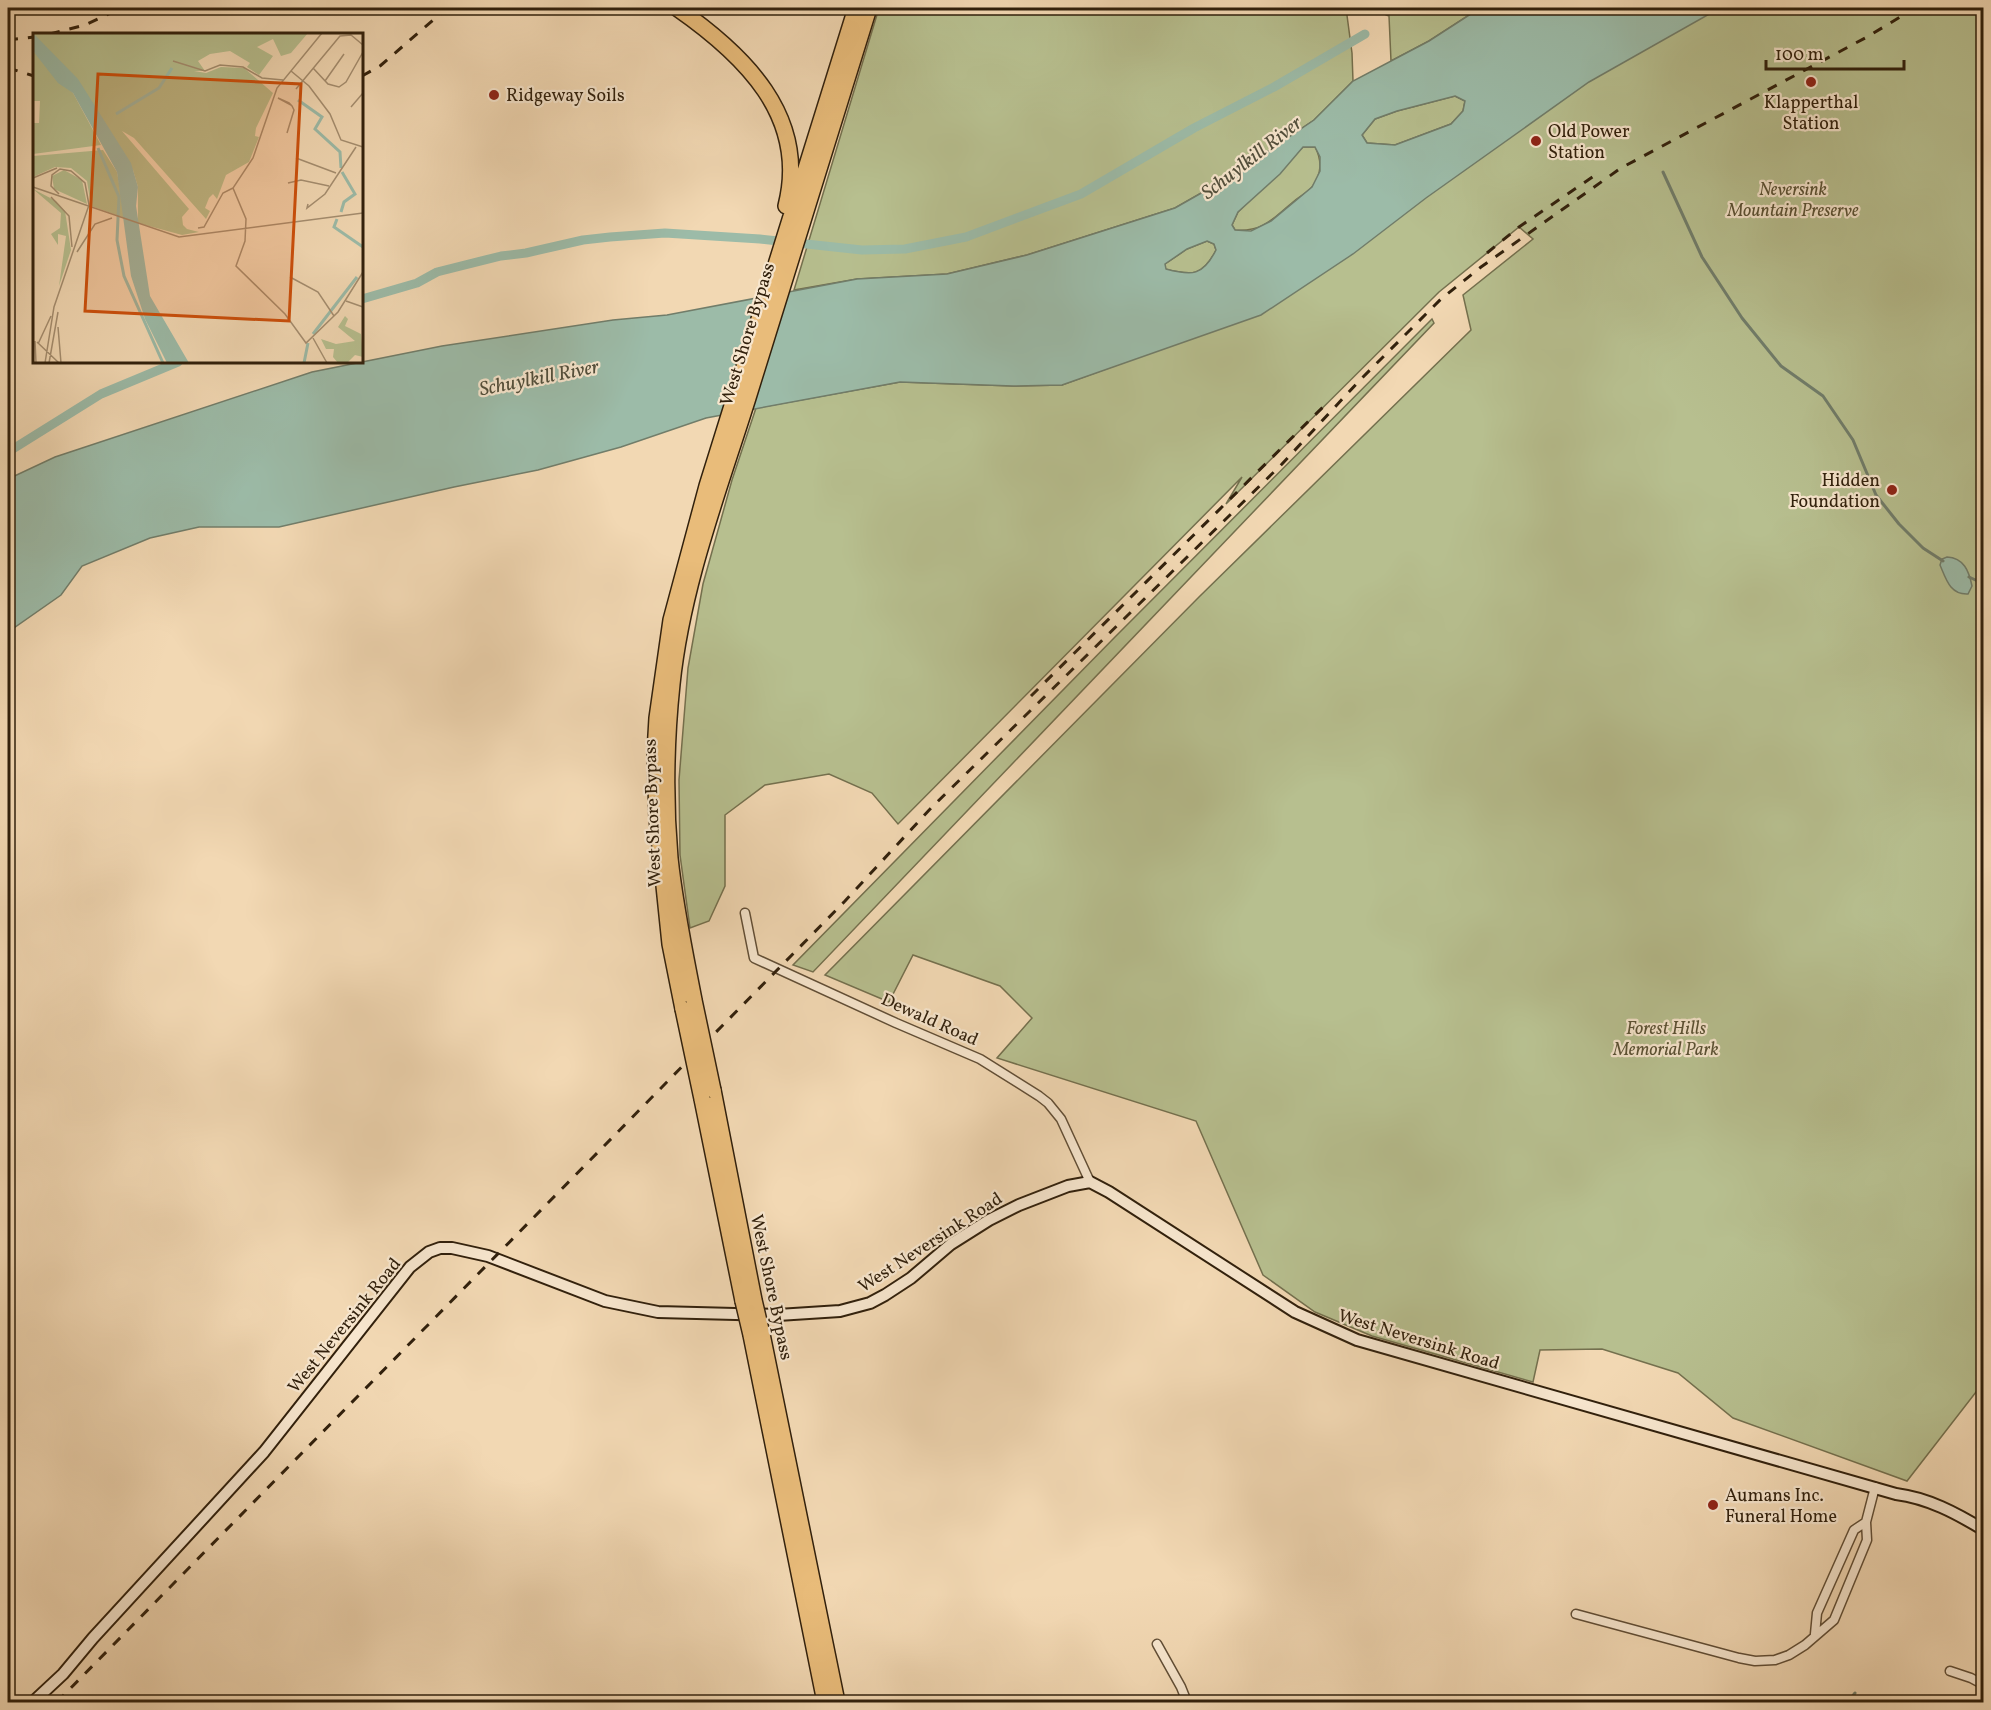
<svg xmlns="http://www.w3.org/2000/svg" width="1991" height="1710" font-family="Vollkorn,serif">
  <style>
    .green { fill: #b7bf8f; stroke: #74704e; stroke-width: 1.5 }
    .water { fill: #9cbba8; stroke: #717d6a; stroke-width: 1.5; fill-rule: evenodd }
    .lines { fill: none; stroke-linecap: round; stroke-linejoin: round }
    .stream { stroke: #717d6a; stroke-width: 3 }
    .canal { stroke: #9cbba8; stroke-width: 9 }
    .street-casing { stroke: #614e36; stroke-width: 11 }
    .secondary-casing { stroke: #31200c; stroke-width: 14 }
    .highway-casing { stroke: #31200c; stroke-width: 18 }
    .street { stroke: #f7e6ce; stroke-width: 8 }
    .secondary { stroke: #f7e6ce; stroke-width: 10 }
    .highway { stroke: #e9bc7a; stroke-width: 15 }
    .rail { stroke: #31200c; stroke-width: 3; stroke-dasharray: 10 10; stroke-linecap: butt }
    .highway-bridge-casing { stroke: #31200c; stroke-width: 18; stroke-linecap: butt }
    .highway-bridge { stroke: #e9bc7a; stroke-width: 15 }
    .poi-dot { fill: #8f2418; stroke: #f7e6ce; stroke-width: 2 }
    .labels { text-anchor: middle; stroke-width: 4.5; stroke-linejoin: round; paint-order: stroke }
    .poi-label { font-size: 18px; fill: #31200c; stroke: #f7e6ce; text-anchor: start }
    .park-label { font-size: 18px; font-style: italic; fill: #595033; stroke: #f7e6ce }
    .street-label { font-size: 18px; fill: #31200c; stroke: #f7e6ce }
    .water-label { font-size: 20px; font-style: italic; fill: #514e3b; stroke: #f7e6ce }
    .inset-river { fill: none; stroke: #9cbba8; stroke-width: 3 }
    .inset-road { fill: none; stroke: #a58e70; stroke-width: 1.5 }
    .view { fill: #cd500c; fill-opacity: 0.15; stroke: #cd500c; stroke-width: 3 }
    .inset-edge { fill: none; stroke: #31200c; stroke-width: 3 }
  </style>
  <rect width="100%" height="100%" fill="#f2d8b3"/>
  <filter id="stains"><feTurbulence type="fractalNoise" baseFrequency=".00333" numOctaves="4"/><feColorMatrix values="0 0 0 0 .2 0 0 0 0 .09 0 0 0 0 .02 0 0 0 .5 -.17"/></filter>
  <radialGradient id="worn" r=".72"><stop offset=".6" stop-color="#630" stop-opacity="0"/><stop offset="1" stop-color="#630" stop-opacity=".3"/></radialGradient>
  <path class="green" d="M 879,8 L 1346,8 L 1352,53 L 1353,81 L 1314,120 L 1233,175 L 1175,208 L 1027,255 L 947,274 L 857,279 L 794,290 Z
    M 1370,8 L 1480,8 L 1429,41 L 1391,61 L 1389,16 Z
    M 1640,8 L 1983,8 L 1983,1383 L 1907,1481 L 1733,1418 L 1678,1373 L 1602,1349 L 1540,1350 L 1533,1382 L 1372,1336 L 1315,1312 L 1263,1275 L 1196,1121 L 997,1058 L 1032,1018 L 1000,986 L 913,955 L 889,1002 L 825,975 L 1199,597 L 1471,330 L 1463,295 L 1533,239 L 1519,227 L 1439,292 L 1226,504 L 1242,477 L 898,824 L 872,793 L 829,774 L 765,785 L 725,815 L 725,886 L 709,921 L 690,928 L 680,855 L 679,780 L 688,668 L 703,584 L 732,480 L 756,408 L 900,382 L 1013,386 L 1062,385 L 1125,362 Z
    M 1455,96 L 1465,101 L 1463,111 L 1451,124 L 1395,145 L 1367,143 L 1362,135 L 1375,119 L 1397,111 Z
    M 1303,147 L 1315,147 C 1322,160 1322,175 1312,187 C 1307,193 1299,197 1293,202 C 1272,219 1264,232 1235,230 L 1232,225 L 1238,212 Z
    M 1207,241 L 1214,244 L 1216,250 C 1203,276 1192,276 1165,269 L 1165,264 L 1187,249 Z
    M 1432,319 L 1434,323 L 813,972 L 793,965 L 1115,637 Z"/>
  <path class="water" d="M 1480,8 L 1720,8 L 1589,82 L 1426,198 L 1353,254 L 1261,315 L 1062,385 L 1013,386 L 900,382 L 706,418 L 621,447 L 538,470 L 454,487 L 279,527 L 199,527 L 150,538 L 82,566 L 61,595 L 8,632 L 8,479 L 55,457 L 312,372 L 442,346 L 613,320 L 667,315 L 857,279 L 947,274 L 1027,255 L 1175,208 L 1233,175 L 1314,120 L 1353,81 L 1429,41 ZM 1455,96 L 1465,101 L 1463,111 L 1451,124 L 1395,145 L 1367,143 L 1362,135 L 1375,119 L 1397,111 ZM 1303,147 L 1315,147 L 1320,157 L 1320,171 L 1312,187 L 1271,221 L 1251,231 L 1235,230 L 1232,225 L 1238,212 L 1280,174 ZM 1207,241 L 1214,244 L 1216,250 C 1203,276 1192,276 1166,269 L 1165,264 L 1187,249 Z
    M 1947,557 C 1964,558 1969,571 1972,586 L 1968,594 C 1950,595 1946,579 1940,565 L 1942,559 Z"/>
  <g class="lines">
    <path class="stream" d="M 1663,172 L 1702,257 L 1742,318 L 1781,366 L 1823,396 L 1853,440 L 1876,495 L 1899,524 L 1923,548 L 1943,561
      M 1969,577 L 1984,584
      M 1848,1702 L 1855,1693"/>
    <path class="canal" d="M 362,299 L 417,283 L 437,272 L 501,256 L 526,253 L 583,240 L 610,237 L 665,233 L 760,239 L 862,250 L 905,249 L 966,237 L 1081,194 L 1194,128 L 1274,87 L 1365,34
      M 8,452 L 101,394 L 178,362"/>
    <g class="street-casing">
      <path id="street" d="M 745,913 L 754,958 L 896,1023 L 980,1059 L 1039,1096 L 1048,1103 L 1061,1119 L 1090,1182
        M 1866,1522 L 1875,1487
        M 1576,1614 L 1739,1658 L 1755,1661 L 1775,1660 L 1789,1655 L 1805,1645 L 1834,1620 L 1867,1540 L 1866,1522 L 1854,1530 L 1817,1613 L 1815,1634
        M 1157,1644 L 1181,1687 L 1187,1702
        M 1950,1671 L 1971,1678 L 1984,1685"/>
    </g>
    <g class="secondary-casing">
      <path id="secondary" d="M 33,1702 L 63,1674 L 93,1638 L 264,1452 L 410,1267 L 429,1252 L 440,1248 L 452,1248 L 488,1256 L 605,1301 L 658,1312 L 778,1315 L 840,1311 L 870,1303 L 885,1295 L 911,1278 L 951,1244 L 989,1220 L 1019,1205 L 1068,1186 L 1090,1182 L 1109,1192 L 1295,1312 L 1357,1340 L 1896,1494 C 1928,1498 1956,1513 1984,1530"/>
    </g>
    <g class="highway-casing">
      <path id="highway" d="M 677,8 C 743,54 809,116 786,206
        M 694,1000 C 685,953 675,906 670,858 C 665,801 666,741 672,684 C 682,587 718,493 747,401 C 788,270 829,139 869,8
        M 683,1009 L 670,944 L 657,818 L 655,752 L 657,718 L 671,620 L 707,486 L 856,8
        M 713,1090 L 754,1300
        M 702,1099 L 743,1301
        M 762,1334 L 837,1702
        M 751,1335 L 825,1702"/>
    </g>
    <use href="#street" class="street"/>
    <use href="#secondary" class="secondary"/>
    <use href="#highway" class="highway"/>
    <path class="rail" d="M 50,34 L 85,25 L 121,8
      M 8,40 L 34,37
      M 8,68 L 34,76
      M 362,76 L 380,66 L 447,8
      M 1487,253 L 1519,227 L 1594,176
      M 1031,696 L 1327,403
      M 57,1702 L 845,901 L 932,807 L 1282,464 L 1360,380 L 1441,299 L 1481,267 L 1621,168 L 1867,37 L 1915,8"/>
    <g class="highway-bridge-casing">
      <path id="highway-bridge" d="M 694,1000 L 713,1090
        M 683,1009 L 702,1099
        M 754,1300 L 762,1334
        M 743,1301 L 751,1335"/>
    </g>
    <use href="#highway-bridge" class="highway-bridge"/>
  </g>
  <g class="poi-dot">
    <circle cx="1811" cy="82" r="6"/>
    <circle cx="494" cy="95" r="6"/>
    <circle cx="1536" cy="141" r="6"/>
    <circle cx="1892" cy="490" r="6"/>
    <circle cx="1713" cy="1505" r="6"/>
  </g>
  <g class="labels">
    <g class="poi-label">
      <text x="506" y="101">Ridgeway Soils</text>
      <text x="1811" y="108" text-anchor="middle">Klapperthal<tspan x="1811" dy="21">Station</tspan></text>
      <text x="1548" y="137">Old Power<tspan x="1548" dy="21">Station</tspan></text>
      <text x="1880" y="486" text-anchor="end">Hidden<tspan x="1880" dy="21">Foundation</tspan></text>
      <text x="1725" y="1501">Aumans Inc.<tspan x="1725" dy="21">Funeral Home</tspan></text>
    </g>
    <g class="park-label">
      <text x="1793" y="195">Neversink<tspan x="1793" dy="21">Mountain Preserve</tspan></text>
      <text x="1666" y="1034">Forest Hills<tspan x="1666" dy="21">Memorial Park</tspan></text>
    </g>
    <g class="street-label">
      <text transform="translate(747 334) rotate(-73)" y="6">West Shore Bypass</text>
      <text transform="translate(652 813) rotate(-92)" y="6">West Shore Bypass</text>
      <text transform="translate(930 1019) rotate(24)" y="6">Dewald Road</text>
      <text transform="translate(930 1242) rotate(-33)" y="6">West Neversink Road</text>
      <text transform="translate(772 1287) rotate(78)" y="6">West Shore Bypass</text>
      <text transform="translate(344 1325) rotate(-51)" y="6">West Neversink Road</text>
      <text transform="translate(1419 1339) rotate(17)" y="6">West Neversink Road</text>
    </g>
    <g class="water-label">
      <text transform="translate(1251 157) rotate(-38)" y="7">Schuylkill River</text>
      <text transform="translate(539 377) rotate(-11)" y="7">Schuylkill River</text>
    </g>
  </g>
  <g transform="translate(33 33)">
    <rect width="330" height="330" fill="#f2d8b3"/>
    <path d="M 0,0 L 275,0 L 258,20 L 248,23 L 240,6 L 224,14 L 240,23 L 226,42 L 214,34 L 217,30 L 197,18 L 177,21 L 165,28 L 172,38 L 161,38 L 173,40 L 188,34 L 211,35 L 240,60 L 223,95 L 222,103 L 226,104 L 216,129 L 193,142 L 184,166 L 180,161 L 176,165 L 172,175 L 177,178 L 173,186 L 101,105 L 89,98 L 156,176 L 149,184 L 150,192 L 154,196 L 166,199 L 149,202 L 105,190 L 105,154 L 100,137 ZM 0,18 L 40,60 L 68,112 L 0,121 L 0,90 L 6,90 L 7,68 L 0,68 ZM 70,117 L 84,139 L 92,185 L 58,173 L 54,148 L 38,135 L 22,134 L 0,144 L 0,123 ZM 31,137 L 49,147 L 54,171 L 21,156 L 19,143 ZM 0,156 L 23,168 L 32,178 L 38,217 L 26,253 L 33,203 L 25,201 L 25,212 L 18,201 L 27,195 L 28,180 ZM 312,283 L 315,286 L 312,293 L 328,301 L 330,324 L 322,322 L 315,329 L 305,330 L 300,324 L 301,316 L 293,316 L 288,306 L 303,311 L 322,308 L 305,294 Z" fill="#b7bf8f"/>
    <path d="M 0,0 L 45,46 L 98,130 L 105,154 L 103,173 L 117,263 L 156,330 L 134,330 L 112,286 L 98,243 L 84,139 L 40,60 L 25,50 L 0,18 Z" fill="#9cbba8"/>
    <path class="inset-river" d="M 265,67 L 289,84 L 282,96 L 307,119 L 308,135M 83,81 L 126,55 L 139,35M 65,115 L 86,164 L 84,207 L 91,243 L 130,330M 308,179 L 311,169 L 322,161 L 309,139M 304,186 L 301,194 L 330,214M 280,301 L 324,244M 271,330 L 275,310"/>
    <path class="inset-road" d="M 289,0 L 244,55 L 220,125 L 200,155 L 213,186 L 212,208 L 203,233 L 252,281 L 273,310 L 305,279 L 330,239M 140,28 L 172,38 L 187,32 L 210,34 L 229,45 L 250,47M 280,35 L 295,51 L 306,54 L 313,49 L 330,19M 258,38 L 276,53 L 297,81 L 308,107 L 330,114M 292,48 L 311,21M 263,56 L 307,3 L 318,2 L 330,12M 318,74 L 330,60M 254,100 L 261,77 L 259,73 L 256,70 L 245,65 L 258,72M 263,125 L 303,140M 0,145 L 24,135M 255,150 L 268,147 L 296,153M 0,154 L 146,204 L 330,180M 18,164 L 36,183 L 39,214M 275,171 L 274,175 L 292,161 L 323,114M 165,195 L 171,194 L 190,160 L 200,155M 44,219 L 62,191 L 79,185M 257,244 L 285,259 L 301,283M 313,268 L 330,274M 25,294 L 28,330M 280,305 L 294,330M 2,308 L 3,330M 4,309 L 26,330M 5,311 L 18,283M 12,330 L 21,274 L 56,172 L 52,150 L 38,138 L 27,136 L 19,142 L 18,153 L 26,161M 16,330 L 25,279"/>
    <path class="view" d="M 65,41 L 268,51 L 256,288 L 52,278 Z"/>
    <rect width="330" height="330" class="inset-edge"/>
  </g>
  <rect width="1991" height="1710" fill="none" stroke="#f2d8b3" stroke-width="30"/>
  <rect x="9" y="9" width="1973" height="1692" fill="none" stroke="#31200c" stroke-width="3"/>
  <rect x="15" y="15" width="1961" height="1680" fill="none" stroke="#31200c" stroke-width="1.5"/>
  <path d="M1766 60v9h138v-9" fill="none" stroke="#31200c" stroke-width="3"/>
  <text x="1775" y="60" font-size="18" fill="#31200c" stroke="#f7e6ce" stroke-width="4.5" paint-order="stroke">100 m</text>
  <rect width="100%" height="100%" filter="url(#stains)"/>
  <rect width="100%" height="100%" fill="url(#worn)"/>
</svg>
